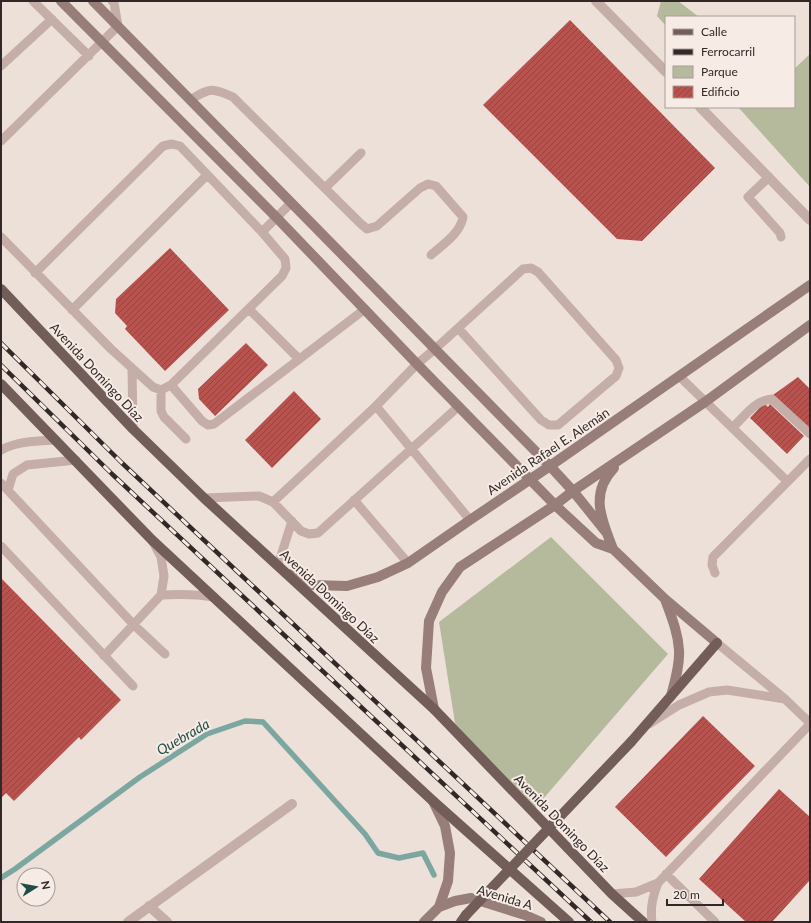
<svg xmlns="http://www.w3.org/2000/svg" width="811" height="923" font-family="Lato,sans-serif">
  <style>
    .park { fill: #b6ba9c }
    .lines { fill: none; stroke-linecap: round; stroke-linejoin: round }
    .stream { stroke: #7ca7a0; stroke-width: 5.5 }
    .building { fill: url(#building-hatch) }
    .lane { stroke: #c4aea7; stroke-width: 9 }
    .street { stroke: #c4aea7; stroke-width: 10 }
    .secondary { stroke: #977e79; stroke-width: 10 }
    .primary { stroke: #725d59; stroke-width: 10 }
    .rail-casing { stroke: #312827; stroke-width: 4.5 }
    .rail { stroke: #f6ebe5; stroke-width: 3; stroke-dasharray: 9; stroke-linecap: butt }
    .primary-bridge { stroke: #725d59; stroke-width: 10 }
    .labels { text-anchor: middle; stroke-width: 4; stroke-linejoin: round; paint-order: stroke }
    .street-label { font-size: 13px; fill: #312827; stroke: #f6ebe5 }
    .water-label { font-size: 14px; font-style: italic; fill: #224d47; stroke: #f6ebe5 }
  </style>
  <defs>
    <pattern id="building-hatch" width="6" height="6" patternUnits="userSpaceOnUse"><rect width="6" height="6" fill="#b6534f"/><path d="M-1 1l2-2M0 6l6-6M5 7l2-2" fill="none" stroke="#954542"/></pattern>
  </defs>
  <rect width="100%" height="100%" fill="#ede0d9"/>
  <path class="park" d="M 661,1 L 678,1 L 699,17 L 666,17 L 666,26 L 657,16 Z
    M 810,54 L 810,187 L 738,107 L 794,107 L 794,69 Z
    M 551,537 L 668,654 L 531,813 L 455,723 L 439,622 Z"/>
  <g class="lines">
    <path class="stream" d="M 1,878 L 15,869 L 140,777 L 207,734 L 245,721 L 263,722 L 365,834 L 378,853 L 399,858 L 423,853 L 434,875"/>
  </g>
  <path class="building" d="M 570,20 L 715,168 L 642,241 L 617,239 L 483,105 Z
    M 170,248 L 229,310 L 165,371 L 125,329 L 127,326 L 115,313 L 116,299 Z
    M 246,343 L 268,365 L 215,416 L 199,399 L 198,389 Z
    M 798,377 L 810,389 L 810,430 L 773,395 Z
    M 294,391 L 321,419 L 272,468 L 245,440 Z
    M 764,403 L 768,407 L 770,404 L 804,436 L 787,454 L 750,418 Z
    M 1,578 L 121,700 L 81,740 L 79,737 L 14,801 L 6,793 L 1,798 Z
    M 703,716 L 755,766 L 666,857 L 615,807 Z
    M 779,789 L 810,817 L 810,880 L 772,922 L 746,922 L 699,879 Z"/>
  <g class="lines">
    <path class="lane" d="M 33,1 L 89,56
      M 1,66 L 52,19
      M 190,100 C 210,88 211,87 233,97 L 360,223 L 367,229 L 377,226 L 420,188 L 428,184 L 436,186 L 463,217 C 460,234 443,244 431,255
      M 1,141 L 118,26 L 114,3 L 112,1
      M 769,177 L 748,197 L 780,233 L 781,237
      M 325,188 L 361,153
      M 1,237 L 111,349 L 153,387 L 161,390 L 171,385 L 282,276 L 286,268 L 285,259 L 262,232
      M 35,273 L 163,146 L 172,144 L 180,146 L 262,232 L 291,203
      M 249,309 L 299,359
      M 72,310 L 207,175
      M 132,368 L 133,429
      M 679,376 L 787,481
      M 171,385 L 202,421 L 208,425 L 214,424 L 365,309
      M 161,390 L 161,411 L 164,417 L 186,439
      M 376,406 L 470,520
      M 732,428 C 744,417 755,400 772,399 L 810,434
      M 1,450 C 18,441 37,441 56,440
      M 1,483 L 134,625 L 165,654
      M 8,490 L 13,474 L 27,465 L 76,460
      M 204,498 L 259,496 L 273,502 L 301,531 L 309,534 L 318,533 L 459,406
      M 354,500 L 408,563
      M 273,502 L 376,406 L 417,364 L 435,349 L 523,269 L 531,268 L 538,272 L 616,360 L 619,368 L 616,376 L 558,425 L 549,425 L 541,420 L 458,328
      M 1,546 L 133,686
      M 278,565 L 292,521
      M 715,573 L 712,565 L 713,557 L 810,459
      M 161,595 C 179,594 196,594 214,597
      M 717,643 L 785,699 L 810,723
      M 104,656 L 161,595 L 164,576 L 161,557 L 153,542
      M 649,724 L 679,705 L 709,692 L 727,690 L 785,699
      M 666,874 L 715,922
      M 612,894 L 636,892 L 658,883
      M 652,922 C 650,907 653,896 658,883 L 810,724"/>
    <path class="street" d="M 596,1 L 666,72
      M 700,107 L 810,220
      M 149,906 L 167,922
      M 128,922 L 292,804"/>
    <path class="secondary" d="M 61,1 L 277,218 L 417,364 L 555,505 L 596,543 L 613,549 L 665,599 L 717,643
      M 93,1 L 550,466 L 573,491 L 606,532
      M 613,549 C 602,520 589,494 614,468
      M 289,574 L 312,585 L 347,586 L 378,577 L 408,563 L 470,520 L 550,466 L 810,285
      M 665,599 C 671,616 678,632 679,650 C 680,665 675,681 671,696
      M 434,709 L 426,668 L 429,621 L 442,592 L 460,567 L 555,505 L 573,491 L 705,402 L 810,325
      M 433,801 L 445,826 L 450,853 L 448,881 L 439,907
      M 424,922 L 439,907 L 455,901 L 471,898 L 525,915 L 541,922"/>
    <path class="primary" d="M 1,289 L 133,429 L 204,498 L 434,709 L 612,894 L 643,922
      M 1,384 L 152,540 L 433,801 L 569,922
      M 631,742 L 717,643
      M 461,922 L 466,915"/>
    <g class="rail-casing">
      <path id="rail" d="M 1,343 L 122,463 L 610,922
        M 1,365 L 112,474 L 591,922"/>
    </g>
    <use href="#rail" class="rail"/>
    <path class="primary-bridge" d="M 466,915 L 631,742"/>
  </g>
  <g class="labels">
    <g class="street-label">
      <text transform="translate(97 372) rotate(47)" y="5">Avenida Domingo Díaz</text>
      <text transform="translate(548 451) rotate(-34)" y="5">Avenida Rafael E. Alemán</text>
      <text transform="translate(330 596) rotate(43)" y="5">Avenida Domingo Díaz</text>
      <text transform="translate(562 823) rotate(46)" y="5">Avenida Domingo Díaz</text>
      <text transform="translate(505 897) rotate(17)" y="5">Avenida A</text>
    </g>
    <g class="water-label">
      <text transform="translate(183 737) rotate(-30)" y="5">Quebrada</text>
    </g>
  </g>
  <rect width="811" height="923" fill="none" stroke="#312827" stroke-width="4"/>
  <rect x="665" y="16" width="130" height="92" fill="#f6ebe5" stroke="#a79d99"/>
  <rect x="673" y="29" width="20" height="6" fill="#725d59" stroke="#a79d99"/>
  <text x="701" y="36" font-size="12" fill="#312827">Calle</text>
  <rect x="673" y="49" width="20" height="6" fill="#312827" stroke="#a79d99"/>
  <text x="701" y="56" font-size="12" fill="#312827">Ferrocarril</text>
  <rect x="673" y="66" width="20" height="12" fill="#b6ba9c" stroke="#a79d99"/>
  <text x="701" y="76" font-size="12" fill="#312827">Parque</text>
  <rect x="673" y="86" width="20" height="12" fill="url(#building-hatch)" stroke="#a79d99"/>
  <text x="701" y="96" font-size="12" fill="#312827">Edificio</text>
  <g transform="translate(36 887) rotate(79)"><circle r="19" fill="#f6ebe5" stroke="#a79d99"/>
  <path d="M0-3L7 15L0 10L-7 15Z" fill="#224d47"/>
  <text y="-6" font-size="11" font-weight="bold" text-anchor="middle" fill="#312827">N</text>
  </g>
  <path d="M667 899v6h56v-6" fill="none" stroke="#312827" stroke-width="2"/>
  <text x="673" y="899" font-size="12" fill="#312827" stroke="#f6ebe5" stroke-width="3" paint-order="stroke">20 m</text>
</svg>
